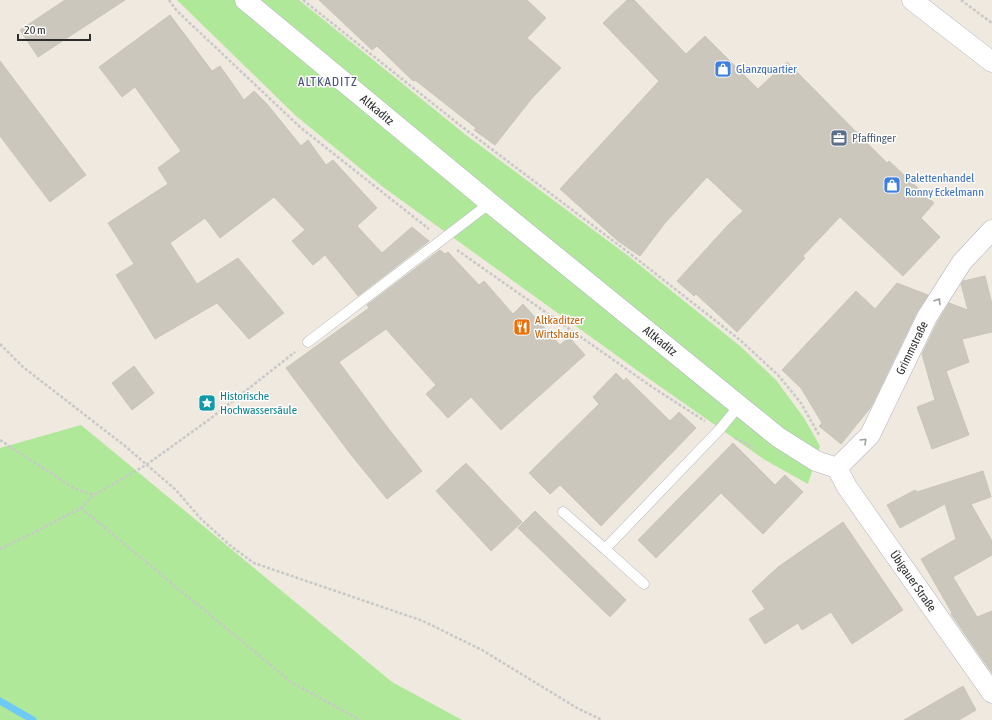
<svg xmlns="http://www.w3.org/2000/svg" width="992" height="720" font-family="'Asap Condensed',sans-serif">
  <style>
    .green { fill: #afe899 }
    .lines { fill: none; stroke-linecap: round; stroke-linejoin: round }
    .stream { stroke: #6dc9f6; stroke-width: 7 }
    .building { fill: #cbc7bd; stroke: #cbc5b8 }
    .lane-casing { stroke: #b3b4c1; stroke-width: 11 }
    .street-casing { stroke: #b3b4c1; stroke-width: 21 }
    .path { stroke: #c8c8c8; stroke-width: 2.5; stroke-dasharray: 3 2; stroke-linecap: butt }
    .lane { stroke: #fff; stroke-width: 10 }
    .street { stroke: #fff; stroke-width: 20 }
    .oneway { stroke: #a0a0a0 }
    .labels { text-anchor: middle; stroke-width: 3; stroke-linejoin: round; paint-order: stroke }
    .shop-label { font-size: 12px; fill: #366cbe; stroke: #fff; text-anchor: start }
    .street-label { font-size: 12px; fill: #2d2d2d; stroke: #fff }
    .service-label { font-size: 12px; fill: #4e5e75; stroke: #fff; text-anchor: start }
    .food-label { font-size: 12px; fill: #c56008; stroke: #fff; text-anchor: start }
    .culture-label { font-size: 12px; fill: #0d838f; stroke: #fff; text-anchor: start }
    .neighbourhood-label { font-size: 13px; letter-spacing: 1px; fill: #4a5081; stroke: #fff }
  </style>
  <rect width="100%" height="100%" fill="#efe9df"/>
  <path class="green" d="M 177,0 L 299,0 L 466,135 L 627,255 L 740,346 L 776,380 L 804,418 L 820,446 L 808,484 L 765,460 L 645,376 L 383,187 L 295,115 Z
    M 81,425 L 392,682 L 462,720 L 0,720 L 0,448 Z"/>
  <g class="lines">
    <path class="stream" d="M 0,701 L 33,720"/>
  </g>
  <path class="building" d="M 65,0 L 125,0 L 38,57 L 20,30 Z
    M 319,0 L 527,0 L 546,18 L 527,38 L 561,68 L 533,97 L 495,145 L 474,130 L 476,128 L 415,80 L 413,81 L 377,46 L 372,50 Z
    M 627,0 L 634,0 L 686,54 L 705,36 L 758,89 L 787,62 L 887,163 L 889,161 L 934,203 L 921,218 L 940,237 L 903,276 L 840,217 L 803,256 L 805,258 L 737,332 L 696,294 L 694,296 L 677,281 L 728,225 L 743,211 L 707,177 L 665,223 L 640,256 L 618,241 L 560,189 L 659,81 L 603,23 Z
    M 170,15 L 212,71 L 220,66 L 244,100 L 254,91 L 267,104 L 301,146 L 308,140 L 326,165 L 333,160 L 377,208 L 357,226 L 382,253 L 412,227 L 429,241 L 358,296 L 325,255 L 313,265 L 292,241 L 305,230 L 274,197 L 220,238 L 205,218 L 170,243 L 197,284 L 238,258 L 284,313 L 249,339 L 217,303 L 155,339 L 116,275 L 134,264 L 108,223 L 168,184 L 158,168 L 181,151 L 135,87 L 122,97 L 99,67 Z
    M 0,61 L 86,175 L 50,202 L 0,136 Z
    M 440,250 L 445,254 L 448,252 L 479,285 L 484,281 L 513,314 L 523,304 L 560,345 L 569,337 L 585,355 L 501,430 L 471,397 L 448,418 L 426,394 L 436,385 L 386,329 L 339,362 L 388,428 L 422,471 L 387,499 L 352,456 L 286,368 L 369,308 L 367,305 Z
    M 985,276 L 992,304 L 992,332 L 962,339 L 969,362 L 946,371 L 969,435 L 932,449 L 917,407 L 935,400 L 922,354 L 937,323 L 949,303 L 968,310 L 961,284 L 963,281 Z
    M 897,283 L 928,295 L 917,312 L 871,407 L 841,444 L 819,426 L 822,423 L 801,388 L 782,370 L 856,291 L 875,309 Z
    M 134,366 L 154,393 L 132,410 L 112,383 Z
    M 616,373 L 624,381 L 626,378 L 670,421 L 679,412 L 696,428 L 601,526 L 560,485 L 550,494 L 529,473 L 599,404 L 593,397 Z
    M 733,443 L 775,485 L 785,475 L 803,492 L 763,534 L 721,493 L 656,558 L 638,540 Z
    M 466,463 L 522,522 L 491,551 L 436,491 Z
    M 983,471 L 991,497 L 971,504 L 992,541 L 992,555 L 953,577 L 977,617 L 992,611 L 992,673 L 951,614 L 952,613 L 921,559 L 956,539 L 945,504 L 900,528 L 887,505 L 915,490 L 917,492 Z
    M 535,511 L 626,600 L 610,617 L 518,528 Z
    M 843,522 L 903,610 L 852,644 L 831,612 L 802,630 L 798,623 L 765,644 L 749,619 L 765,609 L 752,591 L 778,567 Z
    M 963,686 L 976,710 L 959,720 L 904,720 Z"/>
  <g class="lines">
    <g class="lane-casing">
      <path id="lane" d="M 308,342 L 490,203
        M 563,512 L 605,549 L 720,429 L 739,406
        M 605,549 L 644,584"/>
    </g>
    <g class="street-casing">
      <path id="street" d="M 245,0 L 490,203 L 778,437 L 816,461 L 837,468
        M 912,0 L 992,62
        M 837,468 L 870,435 L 927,317 L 962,262 L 992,230
        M 837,468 L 847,487 L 992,693"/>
    </g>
    <path class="path" d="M 169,0 L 177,11 L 301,128 L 429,229
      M 303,0 L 461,126 L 628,252 L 740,340 L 778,375 L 801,403 L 819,435
      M 961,0 L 992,23
      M 457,250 L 652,387 L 705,421
      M 0,344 L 23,367 L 125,446 L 176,490 L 201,519 L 232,547 L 254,563 L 423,621 L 482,650 L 577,708 L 602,720
      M 735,438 L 754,448
      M 0,440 L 75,489 L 94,495 L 146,465 L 210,419 L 295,352
      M 81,508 L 291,682 L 360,720
      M 0,549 L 31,534 L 81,508 L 94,495"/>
    <use href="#lane" class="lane"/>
    <use href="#street" class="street"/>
  </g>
  <defs><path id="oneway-chevron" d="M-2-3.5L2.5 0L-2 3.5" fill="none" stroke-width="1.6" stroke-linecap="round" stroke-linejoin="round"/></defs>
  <g class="oneway">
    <use href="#oneway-chevron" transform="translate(938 301) rotate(-58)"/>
    <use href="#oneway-chevron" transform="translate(864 441) rotate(-45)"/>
  </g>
  <defs>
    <g id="shop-square" transform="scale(0.9)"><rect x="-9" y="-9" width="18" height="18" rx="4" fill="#3f7fe0" stroke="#fff"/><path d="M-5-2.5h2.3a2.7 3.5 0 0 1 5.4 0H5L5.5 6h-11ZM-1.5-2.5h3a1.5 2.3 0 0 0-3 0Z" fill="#fff"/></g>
    <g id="office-square" transform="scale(0.9)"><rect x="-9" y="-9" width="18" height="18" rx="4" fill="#5c6f8a" stroke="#fff"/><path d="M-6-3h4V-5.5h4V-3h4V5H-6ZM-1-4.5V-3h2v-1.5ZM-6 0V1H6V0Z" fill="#fff"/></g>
    <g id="restaurant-square" transform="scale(0.9)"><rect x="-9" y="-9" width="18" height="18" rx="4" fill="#e8710a" stroke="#fff"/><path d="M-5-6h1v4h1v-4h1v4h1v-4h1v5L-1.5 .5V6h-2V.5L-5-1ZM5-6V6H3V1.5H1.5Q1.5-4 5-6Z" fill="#fff"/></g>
    <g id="sight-square" transform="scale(0.9)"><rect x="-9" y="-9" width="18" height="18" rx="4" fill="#0f9aa8" stroke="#fff"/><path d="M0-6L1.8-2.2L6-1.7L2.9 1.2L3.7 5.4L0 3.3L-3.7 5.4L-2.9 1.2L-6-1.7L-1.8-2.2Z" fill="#fff"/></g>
  </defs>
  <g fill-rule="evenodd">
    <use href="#shop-square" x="723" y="69"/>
    <use href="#office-square" x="839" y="138"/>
    <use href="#shop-square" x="892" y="185"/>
    <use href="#restaurant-square" x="522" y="327"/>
    <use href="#sight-square" x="207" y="403"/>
  </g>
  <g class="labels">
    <g class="shop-label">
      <text x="736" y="73">Glanzquartier</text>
      <text x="905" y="182">Palettenhandel<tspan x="905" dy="14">Ronny Eckelmann</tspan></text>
    </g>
    <g class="street-label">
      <text transform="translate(377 110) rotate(40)" y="4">Altkaditz</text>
      <text transform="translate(660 341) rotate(39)" y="4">Altkaditz</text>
      <text transform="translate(912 348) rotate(-64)" y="4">Grimmstraße</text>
      <text transform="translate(913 581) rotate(55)" y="4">Übigauer Straße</text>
    </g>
    <g class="service-label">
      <text x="852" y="142">Pfaffinger</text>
    </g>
    <g class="food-label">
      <text x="535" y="324">Altkaditzer<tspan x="535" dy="14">Wirtshaus</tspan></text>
    </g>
    <g class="culture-label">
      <text x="220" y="400">Historische<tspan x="220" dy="14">Hochwassersäule</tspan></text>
    </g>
    <g class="neighbourhood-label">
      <text x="328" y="86">ALTKADITZ</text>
    </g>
  </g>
  <path d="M18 34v6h72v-6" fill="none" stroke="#2d2d2d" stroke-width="2"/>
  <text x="24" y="34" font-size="12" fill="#2d2d2d" stroke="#ffffff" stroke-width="3" paint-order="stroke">20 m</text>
</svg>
